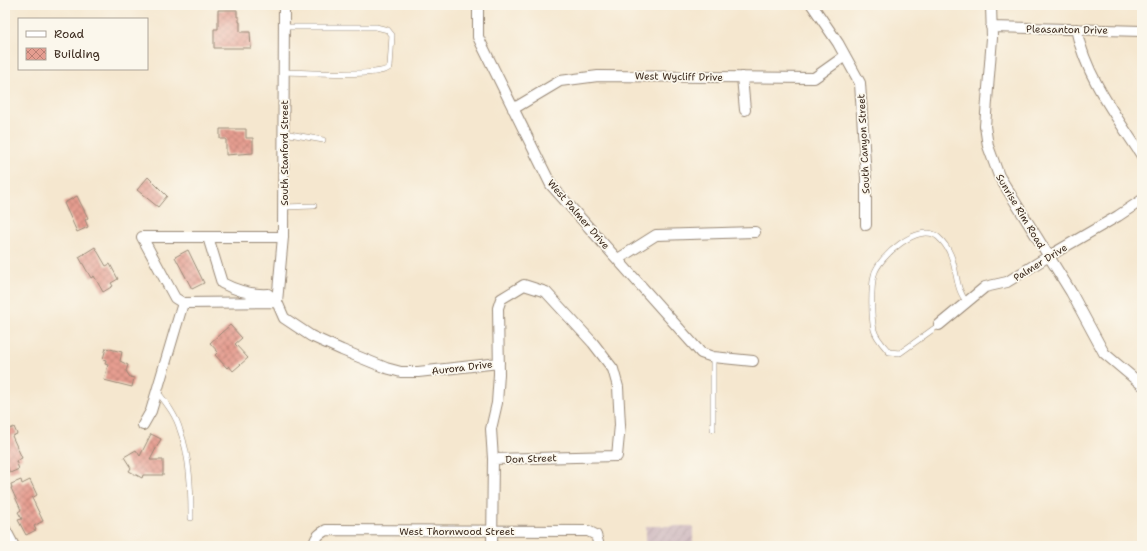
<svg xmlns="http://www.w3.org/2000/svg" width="1147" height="551" font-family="'Shantell Sans',sans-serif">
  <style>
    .industrial { fill: url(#industrial-furrows) }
    .building { fill: url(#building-cross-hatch) }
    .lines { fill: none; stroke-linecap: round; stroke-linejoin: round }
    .service-casing { stroke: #988876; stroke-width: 6 }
    .minor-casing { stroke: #988876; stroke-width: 12 }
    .service { stroke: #fff; stroke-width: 5 }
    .minor { stroke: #fff; stroke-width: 10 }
    .labels { text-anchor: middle; stroke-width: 3.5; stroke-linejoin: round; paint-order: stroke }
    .street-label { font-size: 10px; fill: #3b2a1e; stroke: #fbf7ec }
  </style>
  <defs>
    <pattern id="industrial-furrows" width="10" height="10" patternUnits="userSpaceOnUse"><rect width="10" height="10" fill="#d2bec2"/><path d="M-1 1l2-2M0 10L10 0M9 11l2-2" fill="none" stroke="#b5a3a6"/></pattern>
    <pattern id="building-cross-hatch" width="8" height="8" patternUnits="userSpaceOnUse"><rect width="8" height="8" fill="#e59d90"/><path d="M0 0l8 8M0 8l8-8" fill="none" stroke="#bb8075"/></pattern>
  </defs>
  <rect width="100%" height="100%" fill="#fbf7ec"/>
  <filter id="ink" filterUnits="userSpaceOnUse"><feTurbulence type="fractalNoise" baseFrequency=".025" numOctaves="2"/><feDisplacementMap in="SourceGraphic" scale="8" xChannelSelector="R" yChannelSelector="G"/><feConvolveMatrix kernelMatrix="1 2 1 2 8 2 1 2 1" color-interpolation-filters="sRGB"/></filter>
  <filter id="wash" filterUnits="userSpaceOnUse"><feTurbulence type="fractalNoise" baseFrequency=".012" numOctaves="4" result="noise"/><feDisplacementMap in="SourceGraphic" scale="16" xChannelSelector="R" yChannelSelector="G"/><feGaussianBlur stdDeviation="0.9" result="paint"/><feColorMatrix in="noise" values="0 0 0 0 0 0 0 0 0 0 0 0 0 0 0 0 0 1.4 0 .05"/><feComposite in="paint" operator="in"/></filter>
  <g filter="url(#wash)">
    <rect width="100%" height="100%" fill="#f5e7cf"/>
    <path class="industrial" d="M 646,526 L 693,526 L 693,546 L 646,546 Z"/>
    <g id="blocks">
      <path class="building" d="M 218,10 L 237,10 L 237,17 L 239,17 L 239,22 L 240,22 L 240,32 L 250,32 L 251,48 L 214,48 L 214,29 L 218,29 Z
        M 220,129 L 246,129 L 246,138 L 253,138 L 253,153 L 226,155 L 226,139 L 220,139 Z
        M 148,177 L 167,196 L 158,207 L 137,190 Z
        M 77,196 L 88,218 L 85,220 L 88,227 L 77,232 L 64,203 Z
        M 95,247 L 106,266 L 110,264 L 118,279 L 111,283 L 113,286 L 103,292 L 94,276 L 91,278 L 79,257 Z
        M 188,250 L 204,283 L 192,289 L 175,257 Z
        M 230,325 L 242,338 L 235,344 L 248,358 L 233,371 L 229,366 L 227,368 L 215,355 L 218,352 L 210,343 Z
        M 106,348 L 122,352 L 120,361 L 128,365 L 126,371 L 130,377 L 134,378 L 132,387 L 104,380 L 108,365 L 105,364 L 106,360 L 103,359 Z
        M 5,420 L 10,429 L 14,427 L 17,434 L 12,436 L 22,458 L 16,461 L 19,469 L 10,473 L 5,462 Z
        M 151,434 L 161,439 L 150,460 L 163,460 L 163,475 L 143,475 L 142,478 L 129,471 L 131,468 L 124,457 L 136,450 L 140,456 Z
        M 21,480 L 22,484 L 30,480 L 37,495 L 32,498 L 43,521 L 34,526 L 36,530 L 26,535 L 18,520 L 22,519 L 18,512 L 21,510 L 11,488 L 12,488 L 11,484 Z"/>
    </g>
  </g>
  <g filter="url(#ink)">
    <use href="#blocks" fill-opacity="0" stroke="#988876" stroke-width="1"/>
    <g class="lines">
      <g class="service-casing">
        <path id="service" d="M 284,72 C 302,72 380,78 390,67 L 392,35 L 388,30 L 376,27 L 284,27
          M 284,133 L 323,140
          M 284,207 L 314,206
          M 939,325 L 900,353 L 889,352 C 884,346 876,338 874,330 C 871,316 871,288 874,275 C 878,257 920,221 938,237 C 961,257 951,285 967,302
          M 713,357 L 713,429
          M 157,391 C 166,403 176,415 180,430 C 190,457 191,490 191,518"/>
      </g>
      <g class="minor-casing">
        <path id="minor" d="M 284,5 L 283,237 L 277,302 L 284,318 L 311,336 L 342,350 L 386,368 L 401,372 L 418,372 L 499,363
          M 478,5 L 478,37 L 551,185 L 701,353 L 713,357 L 753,361
          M 812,5 L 838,43 L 860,83 L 866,178 L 866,225
          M 991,5 L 992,38 L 985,126 L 988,146 L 999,176 L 1071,292 L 1104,353 L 1142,385
          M 991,27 L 1142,31
          M 1076,29 C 1086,77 1116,116 1142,156
          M 742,77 L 745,110
          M 513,109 L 560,81 L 598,76 L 814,78 L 845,56
          M 208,237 L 222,283 C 237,291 251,295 268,294 L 277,302
          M 618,259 L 656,235 L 755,232
          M 524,285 L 546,292 L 593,343 L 613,369 L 618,387 L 620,425 L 617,456 L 493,459 L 491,429 L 497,403 L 499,374 L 498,308 L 501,299 Z
          M 183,303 L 175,298 L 142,237 L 283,237
          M 183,303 L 277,302
          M 939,325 L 985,287 L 1007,282 L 1049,256 L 1118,216 L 1142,200
          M 143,425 L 151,411 L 183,303
          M 5,529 L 14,546
          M 314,546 C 315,537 319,534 326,530 L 588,531 L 596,535 L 599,546
          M 492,546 L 493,459"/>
      </g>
      <use href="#service" class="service"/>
      <use href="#minor" class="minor"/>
    </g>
  </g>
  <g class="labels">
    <g class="street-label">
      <text transform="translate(1067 29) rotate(1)" y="4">Pleasanton Drive</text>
      <text transform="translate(679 76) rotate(1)" y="4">West Wycliff Drive</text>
      <text transform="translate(863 144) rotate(-93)" y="4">South Canyon Street</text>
      <text transform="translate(284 153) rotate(-90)" y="4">South Stanford Street</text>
      <text transform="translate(1021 211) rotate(59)" y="4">Sunrise Rim Road</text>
      <text transform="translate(579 214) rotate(49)" y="4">West Palmer Drive</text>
      <text transform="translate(1040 262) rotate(-32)" y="4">Palmer Drive</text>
      <text transform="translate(462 367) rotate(-7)" y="4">Aurora Drive</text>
      <text transform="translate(531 458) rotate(-2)" y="4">Don Street</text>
      <text x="457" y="535">West Thornwood Street</text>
    </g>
  </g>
  <rect width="1147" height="551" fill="none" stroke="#fbf7ec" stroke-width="20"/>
  <rect x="18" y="18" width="130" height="52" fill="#fbf7ec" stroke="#aea59a"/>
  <rect x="26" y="31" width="20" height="6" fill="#ffffff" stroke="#aea59a"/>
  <text x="54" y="38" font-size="12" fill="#3b2a1e">Road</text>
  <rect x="26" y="48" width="20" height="12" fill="url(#building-cross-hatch)" stroke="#aea59a"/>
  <text x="54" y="58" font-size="12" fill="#3b2a1e">Building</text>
</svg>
